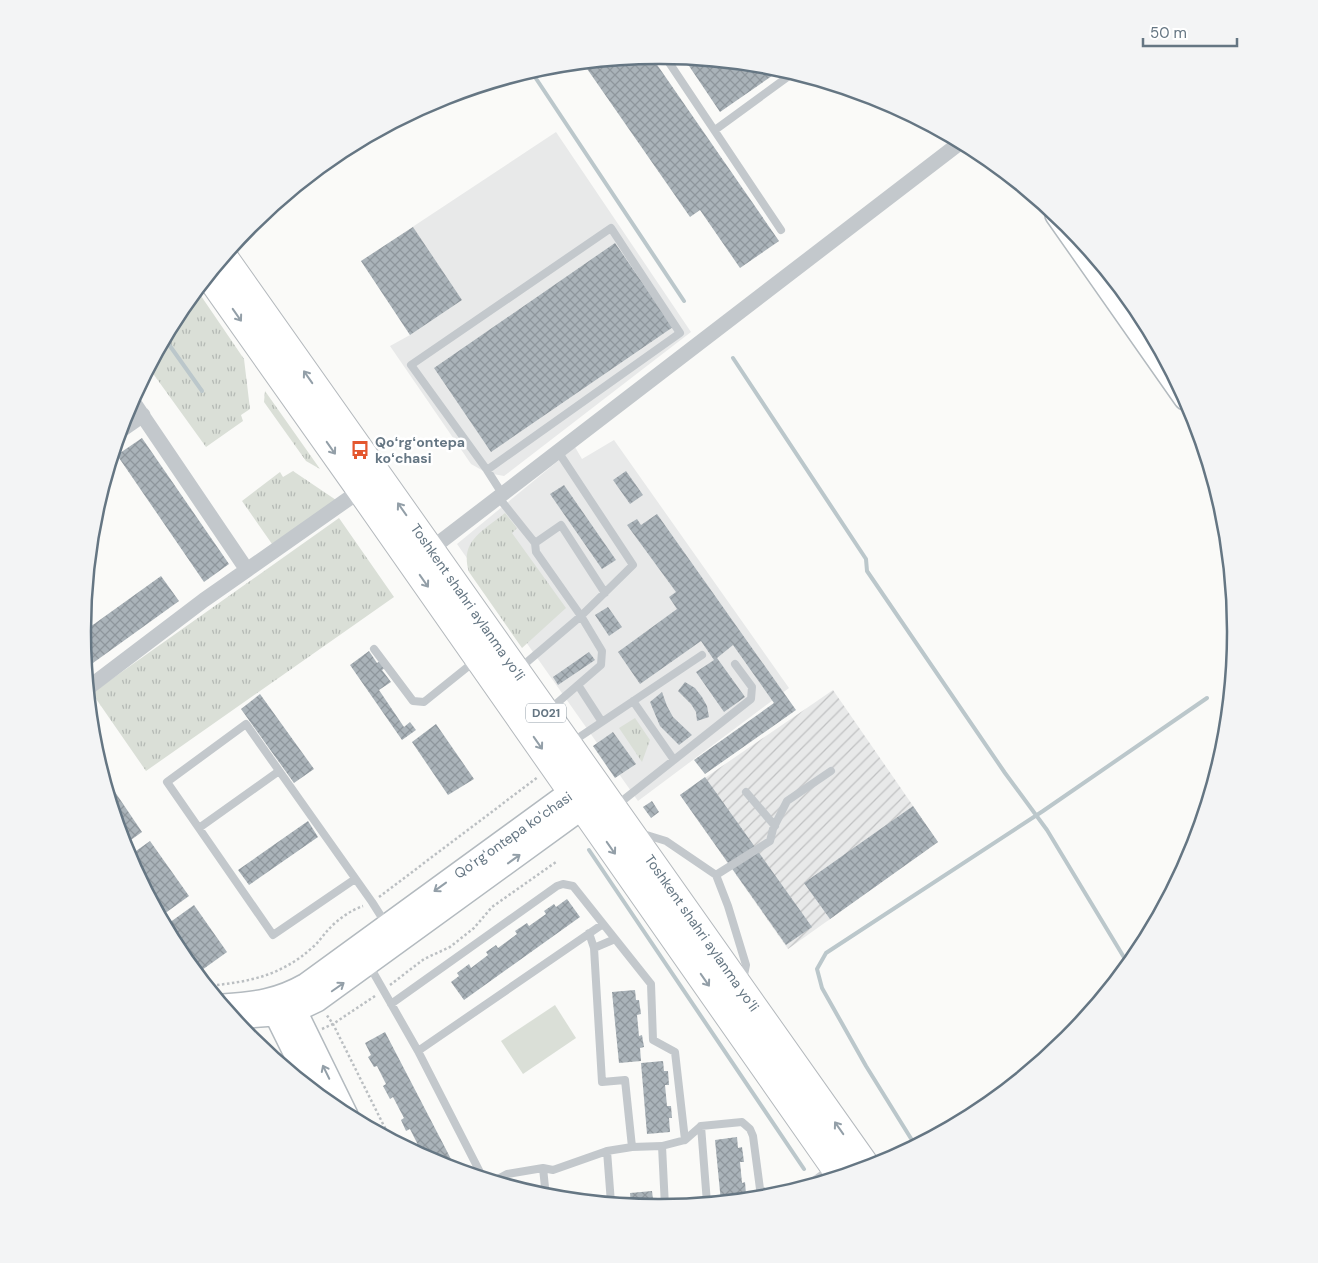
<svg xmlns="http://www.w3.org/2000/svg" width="1318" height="1263" font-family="'DM Sans',sans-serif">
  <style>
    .built { fill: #e8e9e9 }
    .industrial { fill: url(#industrial-furrows) }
    .grass { fill: url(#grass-tufts) }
    .pitch { fill: #dadfd7 }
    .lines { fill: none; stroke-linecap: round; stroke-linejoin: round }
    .stream { stroke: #bbc7cb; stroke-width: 4 }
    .building { fill: url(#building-cross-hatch) }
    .secondary-casing { stroke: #b3babf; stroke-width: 24 }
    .highway-casing { stroke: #b4b9bd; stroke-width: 30 }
    .path { stroke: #bbbfc2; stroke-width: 2.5; stroke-dasharray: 2.5 2.5; stroke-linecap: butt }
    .lane { stroke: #c3c8cc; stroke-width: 8 }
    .street { stroke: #c3c8cc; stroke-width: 15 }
    .secondary { stroke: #fff; stroke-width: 21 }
    .highway { stroke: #fff; stroke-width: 28 }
    .oneway { stroke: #939fa8 }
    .labels { text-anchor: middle; stroke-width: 5; stroke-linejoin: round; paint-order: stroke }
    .shield { fill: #fff; stroke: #939fa8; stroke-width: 1 }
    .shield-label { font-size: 12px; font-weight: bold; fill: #657683 }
    .poi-label { font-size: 14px; font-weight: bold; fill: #657683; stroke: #fff; text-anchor: start }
    .street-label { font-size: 14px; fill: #657683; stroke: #fff }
    .rim { fill: none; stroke: #657683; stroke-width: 2.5 }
  </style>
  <defs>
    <pattern id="industrial-furrows" width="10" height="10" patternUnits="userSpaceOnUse" patternTransform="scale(1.25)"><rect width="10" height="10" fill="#e8e9e9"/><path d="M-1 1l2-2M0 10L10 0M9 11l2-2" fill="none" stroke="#c0c1c2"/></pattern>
    <pattern id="grass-tufts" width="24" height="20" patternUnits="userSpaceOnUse" patternTransform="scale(1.25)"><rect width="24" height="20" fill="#dadfd7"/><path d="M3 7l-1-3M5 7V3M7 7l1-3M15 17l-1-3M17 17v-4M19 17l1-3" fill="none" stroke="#b4b9b4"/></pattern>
    <pattern id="building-cross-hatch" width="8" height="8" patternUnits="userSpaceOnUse" patternTransform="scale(1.25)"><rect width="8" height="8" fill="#aab3b9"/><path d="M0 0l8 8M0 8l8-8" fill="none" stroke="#8e969c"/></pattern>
  </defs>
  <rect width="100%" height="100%" fill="#fafaf8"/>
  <path class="built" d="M 556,132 L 691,332 L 504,476 L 487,473 L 471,464 L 390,346 L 410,335 L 361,261 Z
    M 614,440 L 789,688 L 638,801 L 457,544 L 575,447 L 582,459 Z"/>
  <path class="industrial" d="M 833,690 L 938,842 L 788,949 L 680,795 Z"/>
  <path class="grass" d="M 197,290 L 244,359 L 250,409 L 241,415 L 243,421 L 206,447 L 149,368 L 180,311 Z
    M 265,391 L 320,469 L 306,461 L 264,402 Z
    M 293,471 L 336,500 L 272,544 L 242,501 L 280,472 L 283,477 Z
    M 505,513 L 517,528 L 512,533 L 566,608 L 522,648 L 469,572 C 459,541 484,530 505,513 Z
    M 339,518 L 394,597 L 146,771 L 92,693 Z
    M 635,718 L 650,740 L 642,762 L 619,728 Z"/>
  <path class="pitch" d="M 555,1005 L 576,1038 L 523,1074 L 501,1041 Z"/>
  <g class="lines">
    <path class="stream" d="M 531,71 L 684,301
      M 165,339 L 202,391
      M 733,358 L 866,559 L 867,571 L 1005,773 L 1047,830 L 1128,964
      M 589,850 L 804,1169
      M 915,1145 L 866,1066 L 822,988 L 817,969 L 826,953 L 1043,811 L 1207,698"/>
  </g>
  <path class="building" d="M 651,56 L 779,241 L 740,268 L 700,210 L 690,217 L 583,63 Z
    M 683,57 L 772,66 L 782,69 L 720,112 Z
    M 413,227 L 462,300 L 410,335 L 361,261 Z
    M 615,243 L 673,327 L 491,452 L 434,368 Z
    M 142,438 L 229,564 L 204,582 L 117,455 Z
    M 626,471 L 643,495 L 630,504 L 613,480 Z
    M 564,485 L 616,560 L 602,569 L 550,494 Z
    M 657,514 L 796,710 L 705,774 L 694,760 L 774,703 L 733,645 L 717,658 L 745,697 L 724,712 L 696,672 L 714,660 L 701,641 L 640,684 L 618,652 L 677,609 L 669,597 L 676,592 L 627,525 L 637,519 L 641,525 Z
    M 161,576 L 179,601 L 86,668 L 83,632 Z
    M 608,607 L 622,627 L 609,636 L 595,615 Z
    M 369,651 L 377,663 L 380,661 L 385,668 L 382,670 L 391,682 L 379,690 L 404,727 L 410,722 L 416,730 L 402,740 L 350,665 Z
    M 589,652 L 595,660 L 558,685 L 553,677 Z
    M 685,682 L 695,688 L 702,697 L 707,706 L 709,717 L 697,721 L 696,712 L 691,704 L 678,691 Z
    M 662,692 L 667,706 L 673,717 L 692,735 L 679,745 L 660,726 L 650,702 Z
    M 260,694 L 314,769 L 294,783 L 241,709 Z
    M 436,724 L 474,779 L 448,795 L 412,742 Z
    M 613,732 L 636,764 L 615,778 L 593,746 Z
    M 705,777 L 812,927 L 786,945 L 680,795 Z
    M 107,789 L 113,789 L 142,832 L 124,845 Z
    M 652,801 L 659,812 L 651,818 L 643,807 Z
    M 913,806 L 938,842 L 830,919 L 804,883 Z
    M 308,821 L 318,837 L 249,885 L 238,870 Z
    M 150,841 L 189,896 L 164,914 L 146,889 L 129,856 Z
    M 567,899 L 580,917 L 464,1000 L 451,982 L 459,976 L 457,973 L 469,964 L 471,968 L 488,955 L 486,952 L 496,945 L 498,948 L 517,934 L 515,931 L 527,923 L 529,926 L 546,914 L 544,911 L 554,904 L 556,907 Z
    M 194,905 L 227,952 L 202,970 L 169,923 Z
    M 635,990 L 636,1000 L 639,1000 L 641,1014 L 637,1015 L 639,1036 L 642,1035 L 644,1047 L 640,1048 L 641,1061 L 619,1063 L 612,992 Z
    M 385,1032 L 451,1159 L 440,1164 L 418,1153 L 416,1149 L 419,1147 L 410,1129 L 406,1131 L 401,1120 L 404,1118 L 393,1097 L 390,1099 L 383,1086 L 386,1084 L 377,1066 L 374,1067 L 368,1057 L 371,1055 L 365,1043 Z
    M 663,1061 L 664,1071 L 668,1071 L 669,1085 L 665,1085 L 667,1106 L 671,1106 L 672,1118 L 669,1118 L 670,1132 L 647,1134 L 641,1063 Z
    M 737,1137 L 738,1148 L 742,1147 L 744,1162 L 740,1162 L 742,1183 L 745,1182 L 746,1194 L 743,1195 L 743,1200 L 721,1202 L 715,1140 Z
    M 652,1191 L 654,1208 L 631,1205 L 630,1193 Z"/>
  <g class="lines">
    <g class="secondary-casing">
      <path id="secondary" d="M 1056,215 L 1185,399
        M 269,1002 L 312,1089
        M 223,1005 C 255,1003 278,1000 306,984 L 571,791 L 585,788
        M 296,1011 L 347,1115
        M 234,1018 L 274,1015 L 296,1011 L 317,1001 L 583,808 L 590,796"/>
    </g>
    <g class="highway-casing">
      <path id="highway" d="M 224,258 L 867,1168
        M 209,275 L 361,490 L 841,1176"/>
    </g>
    <path class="path" d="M 379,897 L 538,777
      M 390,985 L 424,959 L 450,947 L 474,928 L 492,907 L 556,862
      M 207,986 C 249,982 281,976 313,947 C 319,942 323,935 328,930 C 337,920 351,910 363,906
      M 375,996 L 333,1024 L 390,1138
      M 322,1029 L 333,1024 L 326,1014
      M 257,1033 L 266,1051"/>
    <path class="lane" d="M 664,55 L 781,230
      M 715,130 L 793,73
      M 487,470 L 680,333 L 611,228 L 411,365 L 487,470 L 503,495
      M 499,498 L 535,543
      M 374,649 L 413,701 L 424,702 L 475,661
      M 520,668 L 581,616 L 633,565 L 559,453
      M 578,685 L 602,722
      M 1229,689 L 1230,689
      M 633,701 L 674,760
      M 549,710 L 601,665 L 602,651 L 581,616 L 536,552 L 535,543 L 561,525 L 605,593
      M 572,742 L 702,655
      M 746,792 L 775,826
      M 617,805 L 751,699 L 752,687 L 735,664
      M 199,828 L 279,771
      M 640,833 L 666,841 L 716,875 L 728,906 L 746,965 L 743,980
      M 716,875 L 770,841 L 773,829 L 787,801 L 831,771
      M 355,879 L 273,935 L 167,782 L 246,724 L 372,902 L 386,924
      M 589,933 L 594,948 L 602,1082 L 625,1080 L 632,1147
      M 594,948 L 615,939
      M 369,965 L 418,1051 L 483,1178
      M 391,1004 L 557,886 L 563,884 L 573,886 L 651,984 L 653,1040 L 675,1052 L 685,1140 L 662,1146 L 665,1207
      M 418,1051 L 603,924
      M 284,1066 L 296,1060
      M 701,1126 L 707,1203
      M 685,1140 L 701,1126 L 742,1122 L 750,1129 L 753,1136 L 760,1189 L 771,1197
      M 607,1151 L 611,1203
      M 543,1168 L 546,1197
      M 494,1181 L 507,1174 L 543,1168 L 553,1170 L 607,1151 L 632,1147 L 662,1146
      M 807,1186 L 830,1169"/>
    <path class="street" d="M 120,431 L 143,415
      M 431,549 L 961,142
      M 247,570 L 361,490
      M 88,688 L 204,600 L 247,570 L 132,400"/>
    <use href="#secondary" class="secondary"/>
    <use href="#highway" class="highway"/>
  </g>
  <defs><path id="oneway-shaft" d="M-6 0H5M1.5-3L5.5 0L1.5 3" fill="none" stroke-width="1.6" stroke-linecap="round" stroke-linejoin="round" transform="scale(1.25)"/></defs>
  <g class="oneway">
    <use href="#oneway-shaft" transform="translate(237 315) rotate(55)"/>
    <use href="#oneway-shaft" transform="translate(308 377) rotate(-125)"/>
    <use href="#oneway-shaft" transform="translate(331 448) rotate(55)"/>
    <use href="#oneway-shaft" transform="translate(402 509) rotate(-125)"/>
    <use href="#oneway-shaft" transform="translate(424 581) rotate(55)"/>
    <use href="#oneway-shaft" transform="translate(538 743) rotate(55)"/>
    <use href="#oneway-shaft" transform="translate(611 848) rotate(55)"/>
    <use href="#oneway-shaft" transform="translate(514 859) rotate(-36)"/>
    <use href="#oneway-shaft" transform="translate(440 887) rotate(144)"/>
    <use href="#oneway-shaft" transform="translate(705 980) rotate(55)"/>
    <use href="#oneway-shaft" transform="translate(338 987) rotate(-35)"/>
    <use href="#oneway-shaft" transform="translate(326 1072) rotate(-116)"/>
    <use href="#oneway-shaft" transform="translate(839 1128) rotate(-125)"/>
  </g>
  <defs>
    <g id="bus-bare" transform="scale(1.5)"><path d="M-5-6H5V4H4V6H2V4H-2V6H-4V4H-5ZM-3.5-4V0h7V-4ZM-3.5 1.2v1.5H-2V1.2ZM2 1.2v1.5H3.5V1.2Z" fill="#e4572e" stroke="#fff" stroke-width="2.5" paint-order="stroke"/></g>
  </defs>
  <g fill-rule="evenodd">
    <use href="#bus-bare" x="360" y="450"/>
  </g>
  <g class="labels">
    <rect class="shield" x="526" y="703.5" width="40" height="19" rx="4"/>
    <g class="shield-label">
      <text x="546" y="717">D021</text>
    </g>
    <g class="poi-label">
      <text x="375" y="447">Qoʻrgʻontepa<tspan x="375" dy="16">koʻchasi</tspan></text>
    </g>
    <g class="street-label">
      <text transform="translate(468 602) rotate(55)" y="5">Toshkent shahri aylanma yoʻli</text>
      <text transform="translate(513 835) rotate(-35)" y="5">Qoʻrgʻontepa koʻchasi</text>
      <text transform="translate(702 933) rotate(55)" y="5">Toshkent shahri aylanma yoʻli</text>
    </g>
  </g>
  <path d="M0 0H1318V1263H0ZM658 64H660A567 567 0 0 1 1227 631V632A567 567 0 0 1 660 1199H658A567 567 0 0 1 91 632V631A567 567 0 0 1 658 64Z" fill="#f3f4f5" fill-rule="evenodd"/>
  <path class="rim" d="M658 64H660A567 567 0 0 1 1227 631V632A567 567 0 0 1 660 1199H658A567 567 0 0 1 91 632V631A567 567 0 0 1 658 64Z"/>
  <path d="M1143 38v8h94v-8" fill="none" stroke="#657683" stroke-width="2.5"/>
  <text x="1150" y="38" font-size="15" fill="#657683" stroke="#ffffff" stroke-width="4" paint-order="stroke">50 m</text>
</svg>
